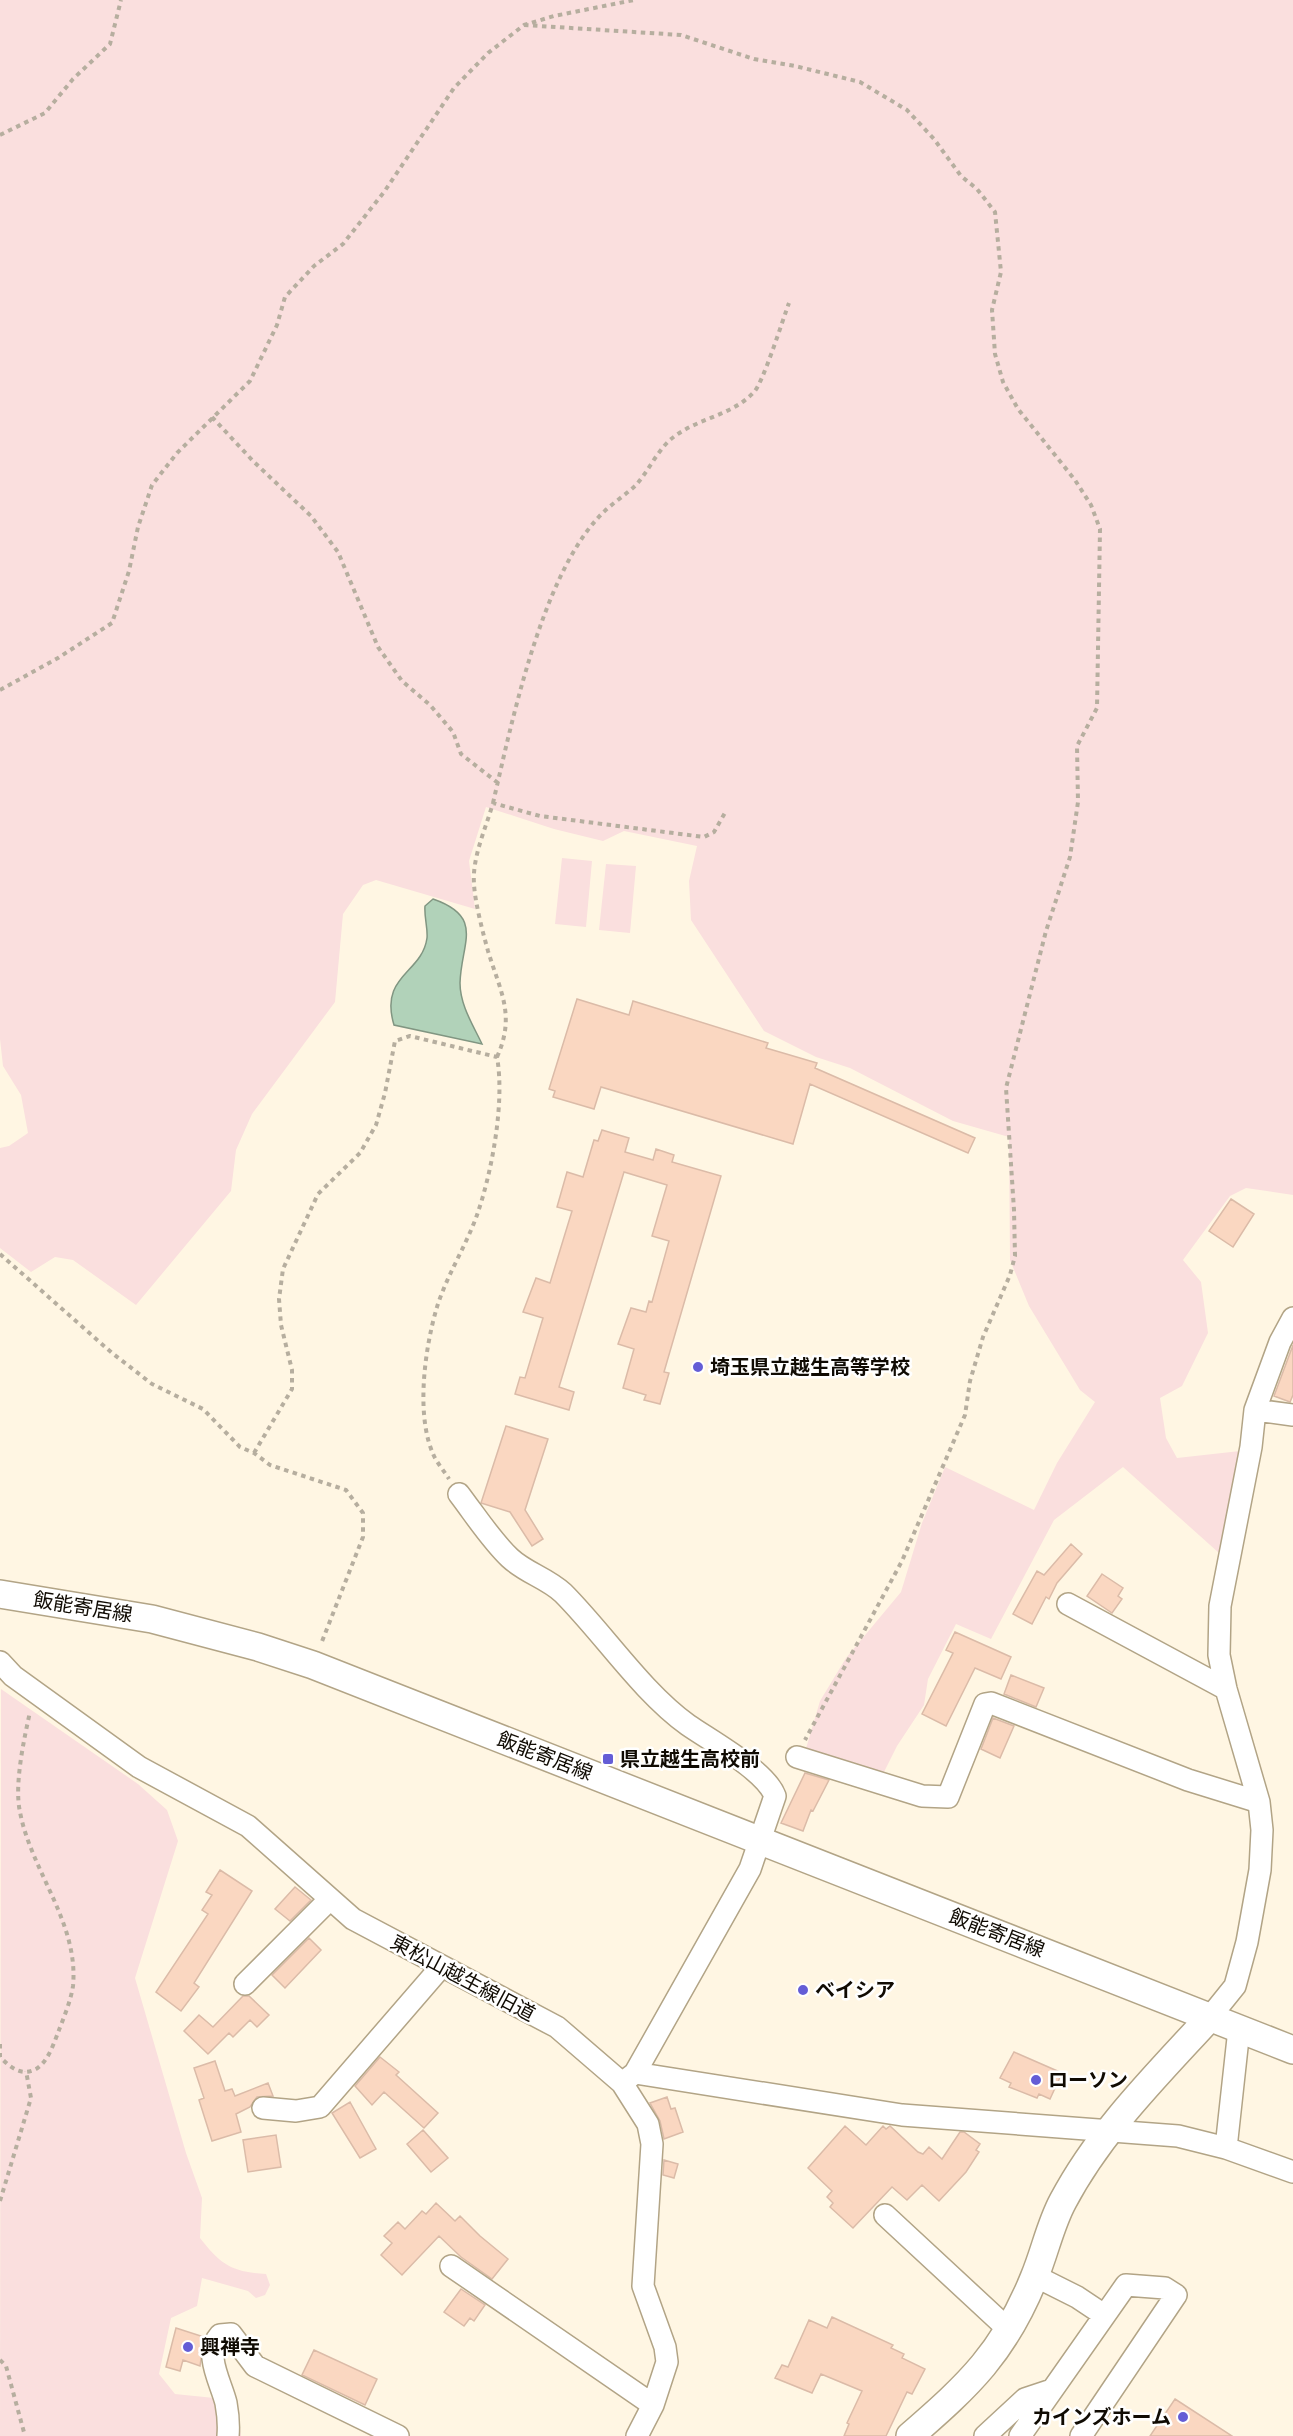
<svg xmlns="http://www.w3.org/2000/svg" width="1293" height="2436" font-family="Roboto,'Noto Sans JP',sans-serif">
  <style>
    .green { fill: #fadfde }
    .water { fill: #b1d2b9; stroke: #819682; stroke-width: 1.5 }
    .building { fill: #fad7c1; stroke: #dbbba8; stroke-width: 1.5 }
    .lines { fill: none; stroke-linecap: round; stroke-linejoin: round }
    .minor-casing { stroke: #b2a486; stroke-width: 24 }
    .major-casing { stroke: #b2a486; stroke-width: 30 }
    .path { stroke: #b6ae9f; stroke-width: 4; stroke-dasharray: 4.5 4.5; stroke-linecap: butt }
    .minor { stroke: #fff; stroke-width: 21 }
    .major { stroke: #fff; stroke-width: 27 }
    .poi-dot { fill: #645dd6; stroke: #fff; stroke-width: 2 }
    .labels { text-anchor: middle; stroke-width: 5; stroke-linejoin: round; paint-order: stroke }
    .poi-label { font-size: 20px; font-weight: bold; fill: #100b03; stroke: #fff; text-anchor: start }
    .street-label { font-size: 20px; fill: #100b03; stroke: #fff }
  </style>
  <rect width="100%" height="100%" fill="#fff6e3"/>
  <path class="green" d="M 0,0 L 1293,0 L 1293,1195 L 1246,1188 L 1230,1196 L 1183,1260 L 1201,1282 L 1208,1333 L 1182,1386 L 1160,1398 L 1166,1438 L 1177,1458 L 1240,1451 L 1219,1553 L 1123,1467 L 1054,1520 L 991,1639 L 956,1624 L 928,1679 L 924,1705 L 897,1746 L 878,1784 L 805,1752 L 820,1701 L 846,1658 L 901,1592 L 922,1523 L 945,1467 L 1034,1510 L 1057,1463 L 1095,1402 L 1080,1390 L 1029,1306 L 1010,1260 L 1009,1137 L 953,1121 L 850,1068 L 816,1057 L 764,1031 L 691,920 L 689,881 L 697,846 L 624,831 L 603,841 L 554,829 L 486,807 L 469,861 L 475,909 L 376,880 L 363,885 L 343,914 L 335,1002 L 252,1114 L 236,1150 L 231,1191 L 136,1305 L 73,1260 L 55,1257 L 31,1272 L 0,1248 L 0,1148 L 9,1146 L 28,1133 L 21,1095 L 3,1066 L 0,1039 Z
    M 562,858 L 592,861 L 586,927 L 555,924 Z
    M 606,864 L 636,866 L 630,933 L 599,930 Z
    M 1,1689 L 138,1784 L 167,1810 L 178,1841 L 135,1978 L 186,2153 L 202,2198 L 200,2238 C 221,2265 232,2272 266,2274 L 270,2285 L 265,2295 L 256,2298 L 248,2291 L 202,2278 L 197,2306 L 171,2318 L 159,2374 L 175,2394 L 214,2398 L 238,2414 L 241,2436 L 0,2436 Z"/>
  <path class="water" d="M 433,899 C 485,917 461,943 460,983 C 460,1005 473,1025 482,1044 L 394,1025 C 379,975 422,974 427,938 C 428,928 424,917 425,906 Z"/>
  <path class="building" d="M 577,999 L 629,1015 L 633,1001 L 768,1043 L 766,1048 L 817,1063 L 815,1068 L 975,1138 L 968,1153 L 810,1084 L 793,1144 L 601,1087 L 594,1109 L 553,1097 L 555,1091 L 549,1089 Z
    M 602,1130 L 629,1138 L 625,1152 L 653,1160 L 656,1149 L 674,1155 L 672,1162 L 721,1176 L 664,1372 L 669,1373 L 660,1404 L 644,1400 L 646,1395 L 623,1388 L 634,1349 L 618,1344 L 631,1308 L 646,1312 L 649,1301 L 652,1302 L 669,1241 L 652,1236 L 667,1185 L 624,1172 L 559,1387 L 574,1392 L 569,1410 L 515,1394 L 520,1377 L 525,1378 L 543,1318 L 523,1312 L 536,1278 L 550,1283 L 572,1211 L 557,1207 L 567,1172 L 583,1177 L 594,1140 L 598,1141 Z
    M 1231,1199 L 1254,1214 L 1233,1247 L 1209,1231 Z
    M 1293,1345 L 1293,1395 L 1290,1402 L 1274,1396 Z
    M 506,1426 L 548,1439 L 525,1510 L 543,1539 L 532,1546 L 510,1512 L 481,1503 Z
    M 1071,1544 L 1082,1554 L 1057,1583 L 1049,1599 L 1046,1597 L 1032,1624 L 1013,1614 L 1037,1571 L 1044,1575 Z
    M 1102,1574 L 1123,1588 L 1118,1596 L 1122,1599 L 1112,1613 L 1087,1596 Z
    M 955,1632 L 1011,1657 L 1001,1679 L 975,1668 L 946,1726 L 922,1714 L 953,1653 L 946,1650 Z
    M 1011,1675 L 1044,1688 L 1036,1707 L 1004,1694 Z
    M 993,1718 L 1014,1726 L 1000,1758 L 981,1749 Z
    M 805,1773 L 829,1780 L 813,1811 L 811,1810 L 803,1831 L 781,1823 Z
    M 220,1870 L 252,1891 L 194,1983 L 199,1987 L 181,2011 L 156,1992 L 208,1914 L 202,1910 L 212,1895 L 206,1892 Z
    M 295,1887 L 311,1900 L 290,1921 L 275,1909 Z
    M 309,1938 L 321,1950 L 285,1988 L 272,1975 Z
    M 243,1996 L 249,1996 L 269,2015 L 257,2027 L 250,2020 L 233,2037 L 229,2033 L 208,2054 L 184,2031 L 199,2015 L 213,2027 Z
    M 1014,2052 L 1062,2073 L 1050,2099 L 1039,2094 L 1037,2098 L 1009,2087 L 1011,2083 L 1000,2078 Z
    M 380,2057 L 399,2072 L 396,2075 L 438,2113 L 424,2128 L 384,2092 L 372,2105 L 355,2086 Z
    M 215,2061 L 225,2091 L 232,2089 L 235,2096 L 268,2083 L 273,2096 L 257,2097 L 250,2107 L 236,2114 L 241,2132 L 212,2141 L 199,2100 L 204,2098 L 194,2068 Z
    M 667,2097 L 671,2109 L 675,2108 L 683,2132 L 664,2139 L 660,2121 L 650,2103 Z
    M 350,2102 L 376,2149 L 360,2158 L 332,2113 Z
    M 845,2126 L 866,2145 L 883,2126 L 886,2129 L 890,2126 L 918,2152 L 923,2154 L 929,2147 L 942,2159 L 960,2132 L 964,2132 L 980,2144 L 976,2150 L 979,2152 L 966,2172 L 939,2201 L 922,2185 L 907,2200 L 892,2187 L 853,2228 L 830,2207 L 833,2203 L 827,2197 L 832,2191 L 808,2168 Z
    M 423,2130 L 448,2158 L 431,2172 L 407,2144 Z
    M 276,2135 L 281,2167 L 248,2172 L 243,2140 Z
    M 664,2160 L 678,2164 L 674,2178 L 663,2175 Z
    M 436,2203 L 455,2221 L 460,2216 L 480,2236 L 508,2259 L 492,2279 L 461,2257 L 439,2236 L 402,2275 L 381,2255 L 392,2243 L 384,2236 L 398,2222 L 405,2229 L 422,2211 L 426,2214 Z
    M 461,2289 L 485,2305 L 474,2321 L 470,2318 L 464,2326 L 444,2312 Z
    M 832,2317 L 893,2345 L 891,2348 L 904,2354 L 902,2358 L 925,2369 L 912,2394 L 907,2392 L 886,2436 L 844,2436 L 849,2424 L 847,2423 L 862,2391 L 821,2374 L 812,2393 L 775,2378 L 782,2365 L 788,2367 L 809,2320 L 827,2328 Z
    M 176,2328 L 204,2337 L 200,2366 L 183,2360 L 180,2371 L 166,2367 Z
    M 314,2350 L 377,2379 L 365,2405 L 302,2375 Z
    M 1175,2399 L 1232,2436 L 1150,2436 Z"/>
  <g class="lines">
    <g class="minor-casing">
      <path id="minor" d="M 1255,1410 L 1293,1415
        M 459,1494 C 475,1515 491,1540 510,1558 C 526,1573 547,1578 563,1593 C 604,1634 641,1691 688,1725 C 711,1741 766,1771 775,1796 L 750,1869 L 635,2073 L 622,2083
        M 1068,1604 L 1226,1689
        M 0,1662 L 13,1676 L 139,1767 L 248,1826 L 353,1919 L 557,2027 L 622,2083 L 648,2124 L 652,2144 L 643,2286 L 665,2347 L 667,2362 L 653,2405 L 637,2436
        M 797,1757 L 922,1796 L 948,1797 L 985,1704 L 991,1703 L 1188,1780 L 1259,1802
        M 245,1984 L 329,1900
        M 1210,2017 L 1235,1986 L 1247,1942 L 1260,1870 L 1262,1830 L 1259,1802 L 1226,1689 L 1219,1655 L 1220,1606 L 1251,1447 L 1255,1410 L 1280,1342 L 1293,1318
        M 635,2073 L 902,2115 L 1178,2136 L 1226,2148 L 1293,2172
        M 263,2108 L 296,2111 L 320,2107 L 441,1967
        M 1226,2148 L 1239,2029
        M 885,2215 L 1009,2330
        M 451,2266 L 653,2405
        M 1035,2276 L 1077,2297 L 1104,2315
        M 228,2436 C 229,2425 228,2414 226,2403 C 221,2382 203,2354 220,2335 L 231,2334 L 255,2366 L 398,2436
        M 985,2436 L 1025,2399 L 1052,2390
        M 1020,2436 L 1126,2285 L 1165,2288 L 1176,2295 L 1081,2436"/>
    </g>
    <g class="major-casing">
      <path id="major" d="M 0,1594 L 152,1619 L 258,1647 L 313,1665 L 1293,2050
        M 910,2436 C 970,2384 1004,2352 1034,2278 C 1045,2252 1050,2225 1063,2201 C 1100,2131 1157,2075 1210,2017"/>
    </g>
    <path class="path" d="M 524,25 L 681,35 L 754,59 L 795,66 L 860,82 L 907,110 L 934,139 L 961,176 L 977,189 L 995,212 L 1001,272 L 992,310 L 995,354 L 1003,382 L 1018,409 L 1075,480 L 1091,505 L 1100,529 L 1097,708 L 1077,746 L 1078,802 L 1070,857 L 1046,931 L 1006,1088 L 1014,1210 L 1015,1256 L 1010,1275 L 983,1337 L 970,1381 L 965,1415 L 902,1561 L 805,1740
      M 0,135 L 45,113 L 73,79 L 110,44 L 121,0
      M 212,417 L 253,461 L 311,516 L 338,552 L 378,647 L 402,681 L 430,705 L 453,732 L 461,754 L 498,783
      M 0,690 L 58,658 L 112,623 L 129,571 L 138,527 L 152,485 L 177,453 L 250,381 L 277,325 L 285,297 L 314,266 L 343,244 L 384,192 L 454,88 L 488,53 L 524,25 L 554,16 L 634,0
      M 493,803 C 512,721 541,581 597,519 C 608,506 623,497 635,486 C 649,471 658,448 675,436 C 699,418 733,415 754,392 C 763,383 783,319 789,303
      M 497,1057 C 516,1015 500,991 488,951 C 483,933 475,903 474,884 C 472,857 486,828 493,803 L 540,816 L 704,837 L 714,832 L 726,811
      M 0,1254 L 112,1353 L 152,1384 L 203,1409 L 240,1447 L 254,1453 L 270,1465 L 346,1490 L 363,1513 L 363,1537 L 321,1644
      M 254,1453 L 292,1389 L 292,1370 L 281,1325 L 279,1299 L 283,1269 L 318,1194 L 360,1153 L 376,1125 L 385,1093 L 395,1041 L 410,1036 L 497,1057 C 505,1102 492,1172 477,1215 C 466,1246 447,1275 437,1307 C 425,1347 415,1416 434,1456 C 438,1464 444,1471 449,1479
      M 0,2044 L 0,2057 C 10,2067 21,2077 36,2069 C 48,2062 54,2043 59,2030 C 64,2017 71,2000 73,1986 C 79,1923 31,1871 20,1812 C 14,1785 24,1739 30,1712
      M 0,2201 L 31,2098 L 26,2071
      M 0,2360 L 6,2366 L 25,2436"/>
    <use href="#minor" class="minor"/>
    <use href="#major" class="major"/>
  </g>
  <g class="poi-dot">
    <circle cx="698" cy="1367" r="6"/>
    <rect x="602" y="1753" width="12" height="12" rx="3"/>
    <circle cx="803" cy="1990" r="6"/>
    <circle cx="1036" cy="2080" r="6"/>
    <circle cx="188" cy="2347" r="6"/>
    <circle cx="1183" cy="2417" r="6"/>
  </g>
  <g class="labels">
    <g class="poi-label">
      <text x="710" y="1374">埼玉県立越生高等学校</text>
      <text x="620" y="1766">県立越生高校前</text>
      <text x="815" y="1997">ベイシア</text>
      <text x="1048" y="2087">ローソン</text>
      <text x="200" y="2354">興禅寺</text>
      <text x="1171" y="2424" text-anchor="end">カインズホーム</text>
    </g>
    <g class="street-label">
      <text transform="translate(83 1607) rotate(9)" y="7">飯能寄居線</text>
      <text transform="translate(545 1756) rotate(21)" y="7">飯能寄居線</text>
      <text transform="translate(997 1933) rotate(21)" y="7">飯能寄居線</text>
      <text transform="translate(463 1978) rotate(28)" y="7">東松山越生線旧道</text>
    </g>
  </g>
</svg>
